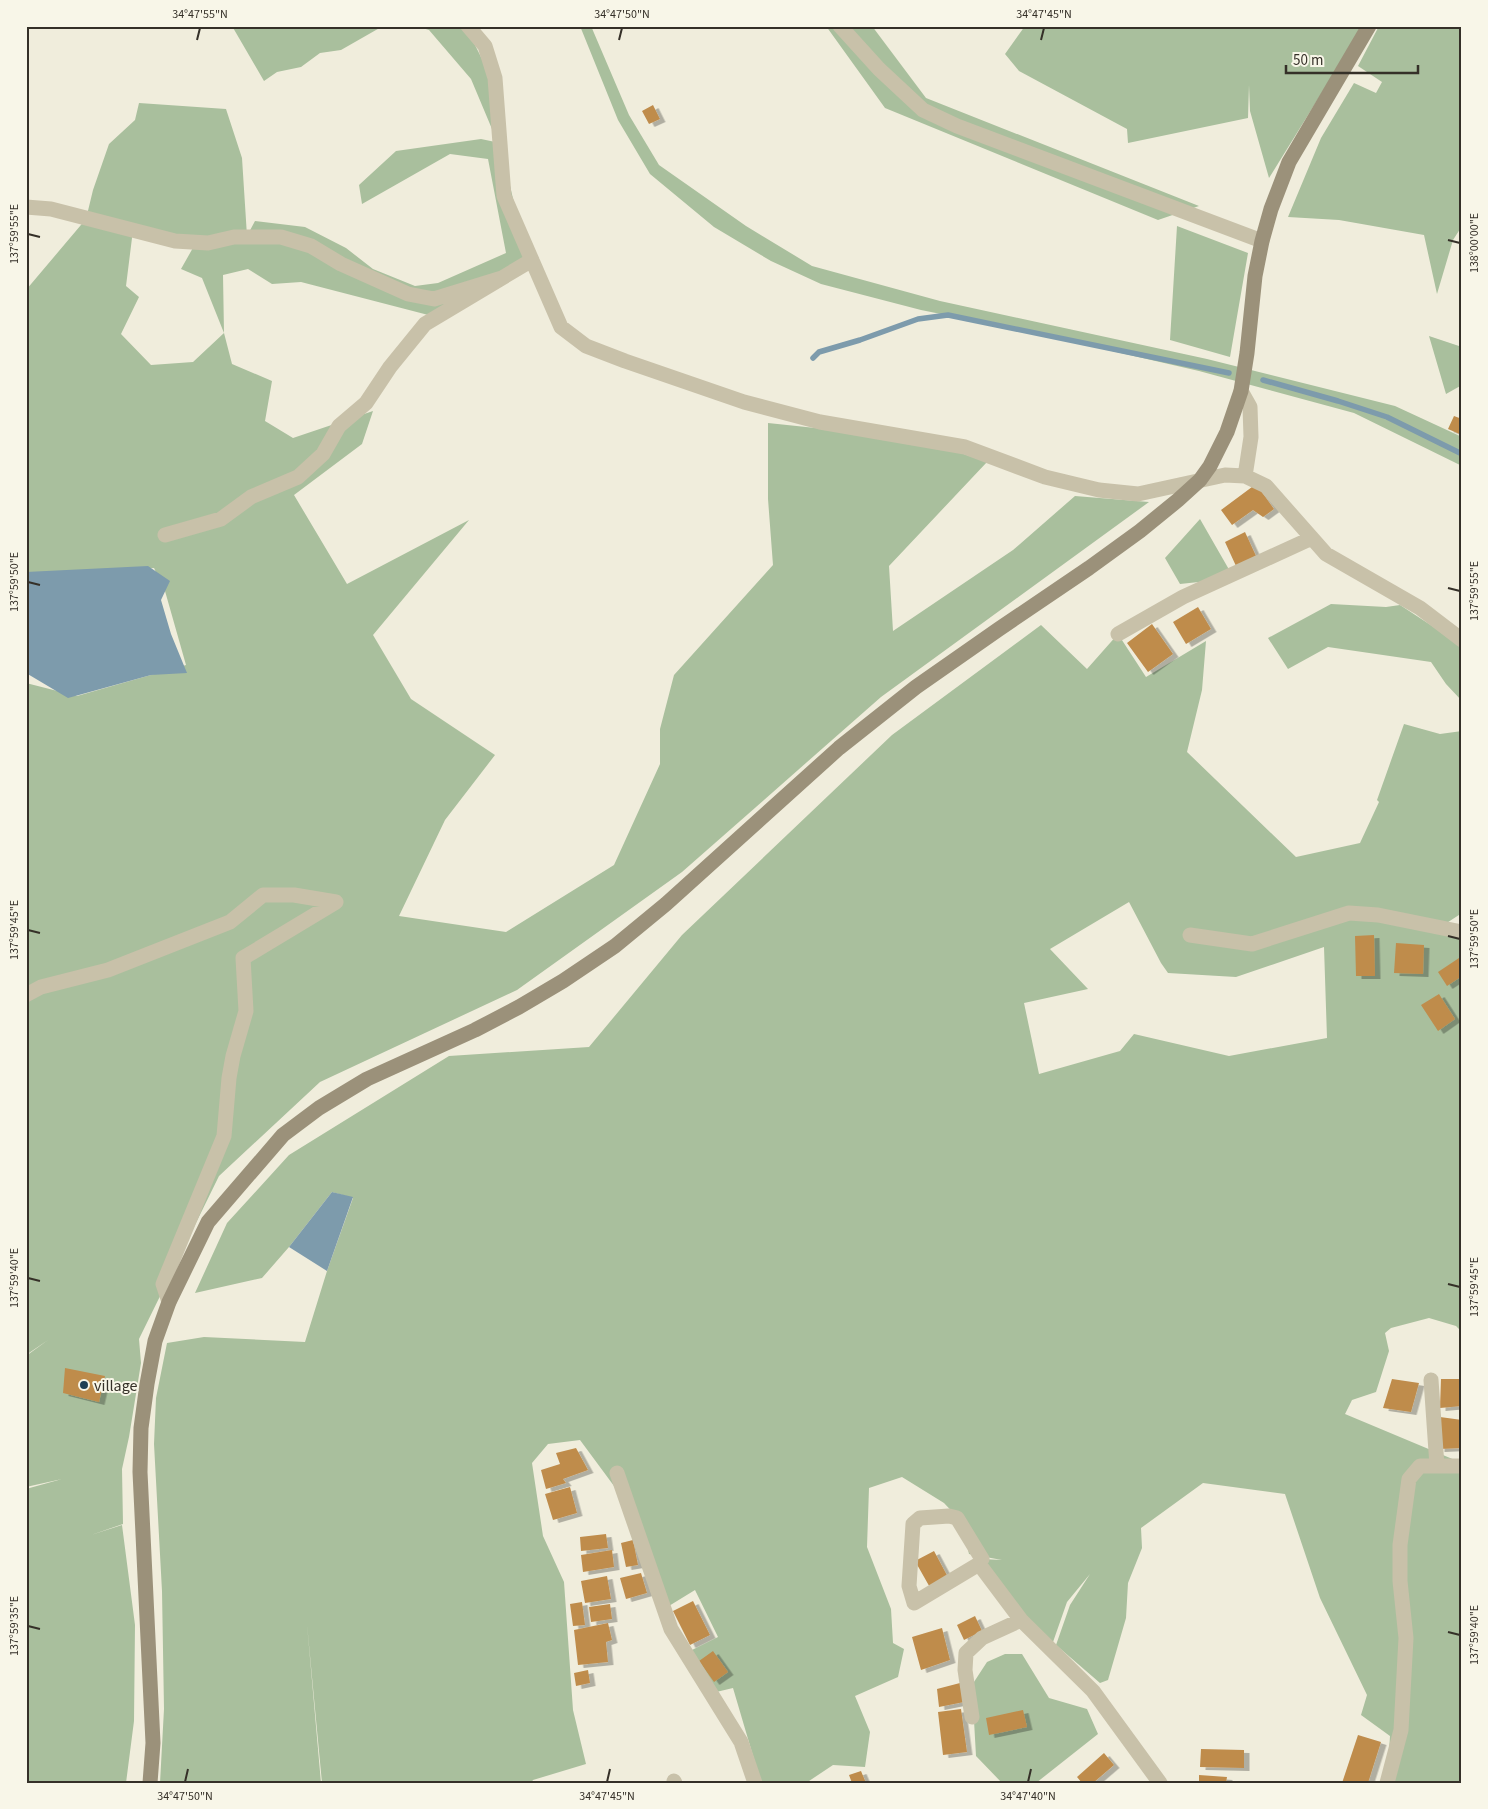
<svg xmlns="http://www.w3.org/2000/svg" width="1488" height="1809" font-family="'Source Sans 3',sans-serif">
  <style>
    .green { fill: #a9bf9d; fill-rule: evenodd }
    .water { fill: #7d9bac }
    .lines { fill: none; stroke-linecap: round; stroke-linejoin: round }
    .stream { stroke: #7d9bac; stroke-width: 5.5 }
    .building { fill: #bf8c4c; filter: url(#shadow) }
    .street { stroke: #c8c1a9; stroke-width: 15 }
    .secondary { stroke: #9b917a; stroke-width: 15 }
    .ticks { fill: none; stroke: #353028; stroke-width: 2 }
    .poi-dot { fill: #204054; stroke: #f8f6e8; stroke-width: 2 }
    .labels { text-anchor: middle; stroke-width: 4; stroke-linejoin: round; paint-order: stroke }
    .poi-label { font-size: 16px; fill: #353028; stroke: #f8f6e8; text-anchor: start }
    .neatline { fill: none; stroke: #353028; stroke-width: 2 }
    .ticks-label { font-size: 12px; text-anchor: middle; fill: #353028 }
  </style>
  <defs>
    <filter id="shadow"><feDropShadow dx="5.5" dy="3" stdDeviation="0" flood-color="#0004"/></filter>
  </defs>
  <rect width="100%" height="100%" fill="#f0eddc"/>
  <path class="green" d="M 232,26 L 383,26 L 341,50 L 320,53 L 301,67 L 277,72 L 264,81 Z
    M 416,26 L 459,26 L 471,37 L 492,79 L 492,129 L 471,79 L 429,30 Z
    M 580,26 L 591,26 L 629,115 L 659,165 L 746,226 L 812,266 L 940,301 L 1207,359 L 1395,406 L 1462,437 L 1462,466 L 1354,413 L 1199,371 L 1025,331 L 921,310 L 821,284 L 771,261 L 714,227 L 650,174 L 618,120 Z
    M 826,26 L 872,26 L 926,98 L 1199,206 L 1158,220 L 885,108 Z
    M 1025,26 L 1363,26 L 1269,178 L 1250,111 L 1249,85 L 1248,118 L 1128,143 L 1127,129 L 1019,71 L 1005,54 Z
    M 1379,26 L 1462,26 L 1462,226 L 1453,240 L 1437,294 L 1424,235 L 1339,220 L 1288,217 L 1321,138 L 1354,83 L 1376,93 L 1382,82 L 1358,66 Z
    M 139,103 L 226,109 L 242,158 L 247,236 L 255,221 L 305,227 L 346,248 L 373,269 L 415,286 L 438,283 L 506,253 L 488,159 L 450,154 L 362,204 L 359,185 L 396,151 L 481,139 L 500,143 L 528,263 L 436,317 L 301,282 L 272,284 L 248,269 L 223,275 L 224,333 L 232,364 L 272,381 L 265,421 L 293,438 L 373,411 L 362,444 L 294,495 L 347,584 L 469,520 L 373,635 L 411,699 L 495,755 L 445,820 L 399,916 L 506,932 L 614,865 L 660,764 L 660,729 L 674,675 L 773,565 L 768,499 L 768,423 L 920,439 L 987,462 L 889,566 L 893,631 L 1013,550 L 1075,496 L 1149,502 L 881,697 L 682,872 L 517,990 L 320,1082 L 219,1176 L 139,1339 L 141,1363 L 129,1437 L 122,1469 L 123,1524 L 91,1535 L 122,1525 L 135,1625 L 134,1721 L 126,1783 L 26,1783 L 26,1489 L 62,1479 L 26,1487 L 26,1356 L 48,1340 L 26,1355 L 26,683 L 77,696 L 186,665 L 165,591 L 154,568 L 26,578 L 26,290 L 86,219 L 93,190 L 109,144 L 135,120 ZM 133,230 L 194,246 L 181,269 L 202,278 L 224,333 L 193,362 L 151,365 L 121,334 L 139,297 L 126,286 Z
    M 1177,226 L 1248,253 L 1230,357 L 1170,340 Z
    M 1429,336 L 1462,347 L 1462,385 L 1446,394 Z
    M 1200,519 L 1231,573 L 1208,581 L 1180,584 L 1165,558 Z
    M 1331,604 L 1386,607 L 1400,605 L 1455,641 L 1462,647 L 1462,701 L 1446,684 L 1431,662 L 1328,647 L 1288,669 L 1268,638 Z
    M 1041,625 L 1087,669 L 1118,634 L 1146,677 L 1206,641 L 1202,690 L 1187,752 L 1296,857 L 1360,843 L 1379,802 L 1377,800 L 1404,724 L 1440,734 L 1462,731 L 1462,913 L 1439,928 L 1462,933 L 1462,1332 L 1456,1326 L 1429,1318 L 1391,1328 L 1385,1333 L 1389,1351 L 1376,1392 L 1352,1400 L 1345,1414 L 1462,1463 L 1462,1783 L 1387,1783 L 1390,1736 L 1361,1715 L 1367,1695 L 1320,1598 L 1285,1494 L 1203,1483 L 1141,1528 L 1142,1548 L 1128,1583 L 1126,1618 L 1108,1680 L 1100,1683 L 1056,1645 L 1070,1605 L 1090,1574 L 1067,1602 L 1053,1642 L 1021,1620 L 982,1559 L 1002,1560 L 969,1554 L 962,1522 L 944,1503 L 902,1477 L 869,1488 L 867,1547 L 891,1609 L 893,1643 L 904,1649 L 898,1677 L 855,1696 L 870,1732 L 865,1767 L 833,1765 L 806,1783 L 761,1783 L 733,1688 L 712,1693 L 686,1653 L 718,1637 L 695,1590 L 664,1609 L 634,1513 L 580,1440 L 548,1444 L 532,1463 L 543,1536 L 564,1582 L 573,1710 L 586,1764 L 533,1780 L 531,1783 L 322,1783 L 307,1624 L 321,1783 L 160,1783 L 164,1709 L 162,1591 L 154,1444 L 156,1398 L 167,1343 L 204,1337 L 305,1342 L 327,1271 L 353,1198 L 332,1192 L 289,1247 L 262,1278 L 195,1293 L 227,1223 L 289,1155 L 449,1056 L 589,1047 L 682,935 L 892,735 ZM 1129,902 L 1161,963 L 1168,973 L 1236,977 L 1324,947 L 1327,1038 L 1229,1056 L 1134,1034 L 1120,1051 L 1039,1074 L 1024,1003 L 1088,989 L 1050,949 Z
    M 1005,1654 L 1022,1654 L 1049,1698 L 1087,1709 L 1098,1734 L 1036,1783 L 1002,1783 L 976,1756 L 972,1685 L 987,1662 Z"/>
  <path class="water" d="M 148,566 L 170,581 L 161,600 L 171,634 L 187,673 L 151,675 L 68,698 L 26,673 L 26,572 Z
    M 332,1192 L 353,1197 L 327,1271 L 289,1247 Z"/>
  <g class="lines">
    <path class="stream" d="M 813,358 L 819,352 L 860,340 L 918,319 L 948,315 L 1229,373
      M 1263,380 L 1338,401 L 1387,417 L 1462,454"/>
  </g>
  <path class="building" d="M 653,105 L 660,119 L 649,124 L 642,111 Z
    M 1454,416 L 1462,419 L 1462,435 L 1448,429 Z
    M 1256,484 L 1274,509 L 1263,517 L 1253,510 L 1232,525 L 1221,510 Z
    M 1245,532 L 1256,556 L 1236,566 L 1225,542 Z
    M 1198,607 L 1211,629 L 1186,644 L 1173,622 Z
    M 1152,624 L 1173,654 L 1148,672 L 1127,643 Z
    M 1374,935 L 1375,976 L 1356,976 L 1355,936 Z
    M 1396,943 L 1424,945 L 1423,974 L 1394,973 Z
    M 1462,956 L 1462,976 L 1447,986 L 1438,972 Z
    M 1439,994 L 1455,1019 L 1438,1031 L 1421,1005 Z
    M 65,1368 L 105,1376 L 99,1402 L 63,1393 Z
    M 1392,1379 L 1419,1383 L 1411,1412 L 1383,1408 Z
    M 1441,1379 L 1462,1379 L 1462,1406 L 1440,1408 Z
    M 1440,1417 L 1462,1420 L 1462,1448 L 1439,1449 Z
    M 576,1448 L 588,1470 L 563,1479 L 566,1483 L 546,1489 L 541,1470 L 560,1464 L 556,1453 Z
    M 570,1487 L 577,1513 L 553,1520 L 545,1494 Z
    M 606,1534 L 608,1548 L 581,1551 L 580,1537 Z
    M 633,1540 L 638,1565 L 626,1567 L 621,1543 Z
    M 612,1550 L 614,1567 L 583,1572 L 581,1555 Z
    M 934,1551 L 950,1581 L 932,1591 L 915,1561 Z
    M 641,1573 L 647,1593 L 626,1599 L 620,1578 Z
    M 607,1576 L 611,1599 L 585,1603 L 581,1581 Z
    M 693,1601 L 710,1635 L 690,1645 L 673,1611 Z
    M 582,1602 L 585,1625 L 573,1626 L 570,1604 Z
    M 610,1604 L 612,1619 L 591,1622 L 589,1607 Z
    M 975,1616 L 982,1631 L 964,1640 L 957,1625 Z
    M 608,1623 L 612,1640 L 606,1642 L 608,1662 L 578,1665 L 574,1630 Z
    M 942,1628 L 950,1660 L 921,1670 L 912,1637 Z
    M 713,1651 L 728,1672 L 714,1682 L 699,1661 Z
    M 588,1670 L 590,1683 L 576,1686 L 574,1673 Z
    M 960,1683 L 964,1702 L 939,1707 L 937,1689 Z
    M 961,1709 L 967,1752 L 943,1755 L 938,1712 Z
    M 1023,1710 L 1027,1727 L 989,1735 L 986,1718 Z
    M 1358,1735 L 1381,1742 L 1368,1783 L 1342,1783 Z
    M 1201,1749 L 1244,1750 L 1244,1768 L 1200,1767 Z
    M 1104,1753 L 1114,1765 L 1093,1783 L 1082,1783 L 1077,1777 Z
    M 861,1771 L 866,1783 L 852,1783 L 849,1775 Z
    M 1199,1775 L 1227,1777 L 1226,1783 L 1199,1783 Z"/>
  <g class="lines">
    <path class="street" d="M 468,26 L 485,46 L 495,78 L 504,196 L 561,327 L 586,346 L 625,361 L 744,402 L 820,422 L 965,447 L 1045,477 L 1099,490 L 1138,494 L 1225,475 L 1245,476 L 1266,486 L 1326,554 L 1420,608 L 1462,640
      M 840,26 L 879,69 L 923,110 L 957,126 L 1262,241
      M 26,207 L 51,209 L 175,241 L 208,243 L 234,237 L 281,237 L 311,246 L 341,264 L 408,294 L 434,299 L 502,278
      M 1241,391 L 1250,407 L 1251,437 L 1245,476
      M 165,535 L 221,519 L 251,497 L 298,477 L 323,454 L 339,426 L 366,403 L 390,367 L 425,324 L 532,260
      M 1118,634 L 1183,597 L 1312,538
      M 1190,935 L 1252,944 L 1349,913 L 1378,915 L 1462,932
      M 26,995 L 41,987 L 108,970 L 230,922 L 263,895 L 294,895 L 336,902
      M 169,1302 L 163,1284 L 224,1136 L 229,1078 L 233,1056 L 246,1011 L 243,958 L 336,902
      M 1431,1380 L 1437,1466
      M 617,1473 L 671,1629 L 741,1742 L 755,1783
      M 979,1564 L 914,1603 L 909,1586 L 913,1524 L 920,1518 L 949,1516 L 957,1518 L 982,1559 L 979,1564 L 1021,1620 L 1093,1691 L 1160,1783
      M 972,1717 L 965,1670 L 966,1653 L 982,1638 L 1021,1620
      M 674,1781 L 675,1783
      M 1387,1783 L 1401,1730 L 1406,1638 L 1400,1581 L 1400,1545 L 1409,1479 L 1420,1466 L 1462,1466"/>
    <path class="secondary" d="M 150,1783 L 153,1743 L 140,1472 L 141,1428 L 147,1384 L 155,1341 L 169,1302 L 208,1222 L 283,1135 L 319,1108 L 367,1079 L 475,1030 L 519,1007 L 563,981 L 615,946 L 666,904 L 839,748 L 916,687 L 999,629 L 1089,568 L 1140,531 L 1178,500 L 1200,480 L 1210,466 L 1227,432 L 1241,391 L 1247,353 L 1255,276 L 1262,241 L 1271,209 L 1289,162 L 1369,26"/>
  </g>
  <path class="ticks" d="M 197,40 L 200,28M 619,40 L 622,28M 1041,40 L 1044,28M 28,234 L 40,237M 1448,240 L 1460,243M 28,582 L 40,585M 1448,588 L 1460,591M 28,930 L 40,933M 1448,936 L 1460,939M 28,1278 L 40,1281M 1448,1284 L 1460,1287M 28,1626 L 40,1629M 1448,1632 L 1460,1635M 185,1782 L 188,1769M 607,1782 L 610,1769M 1028,1782 L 1031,1769"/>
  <circle class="poi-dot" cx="84" cy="1385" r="5"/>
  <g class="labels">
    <g class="poi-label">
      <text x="94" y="1391">village</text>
    </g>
  </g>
  <rect width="1488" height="1809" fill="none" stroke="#f8f6e8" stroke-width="55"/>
  <path d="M1286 65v8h132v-8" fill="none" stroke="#353028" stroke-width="2.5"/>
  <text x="1293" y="65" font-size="15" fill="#353028" stroke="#f8f6e8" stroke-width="4" paint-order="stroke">50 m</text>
  <rect x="28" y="28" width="1432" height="1754" class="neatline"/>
  <g class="ticks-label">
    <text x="200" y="18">34°47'55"N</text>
    <text x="622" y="18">34°47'50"N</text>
    <text x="1044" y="18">34°47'45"N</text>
    <text transform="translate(14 234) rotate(-90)" y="4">137°59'55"E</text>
    <text transform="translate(1474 243) rotate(-90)" y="4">138°00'00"E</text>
    <text transform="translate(14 582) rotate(-90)" y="4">137°59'50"E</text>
    <text transform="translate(1474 591) rotate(-90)" y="4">137°59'55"E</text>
    <text transform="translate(14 930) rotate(-90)" y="4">137°59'45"E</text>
    <text transform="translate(1474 939) rotate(-90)" y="4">137°59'50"E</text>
    <text transform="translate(14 1278) rotate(-90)" y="4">137°59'40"E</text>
    <text transform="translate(1474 1287) rotate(-90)" y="4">137°59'45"E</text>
    <text transform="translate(14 1626) rotate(-90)" y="4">137°59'35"E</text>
    <text transform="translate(1474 1635) rotate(-90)" y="4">137°59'40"E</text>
    <text x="185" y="1800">34°47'50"N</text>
    <text x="607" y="1800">34°47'45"N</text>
    <text x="1028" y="1800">34°47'40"N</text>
  </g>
</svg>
